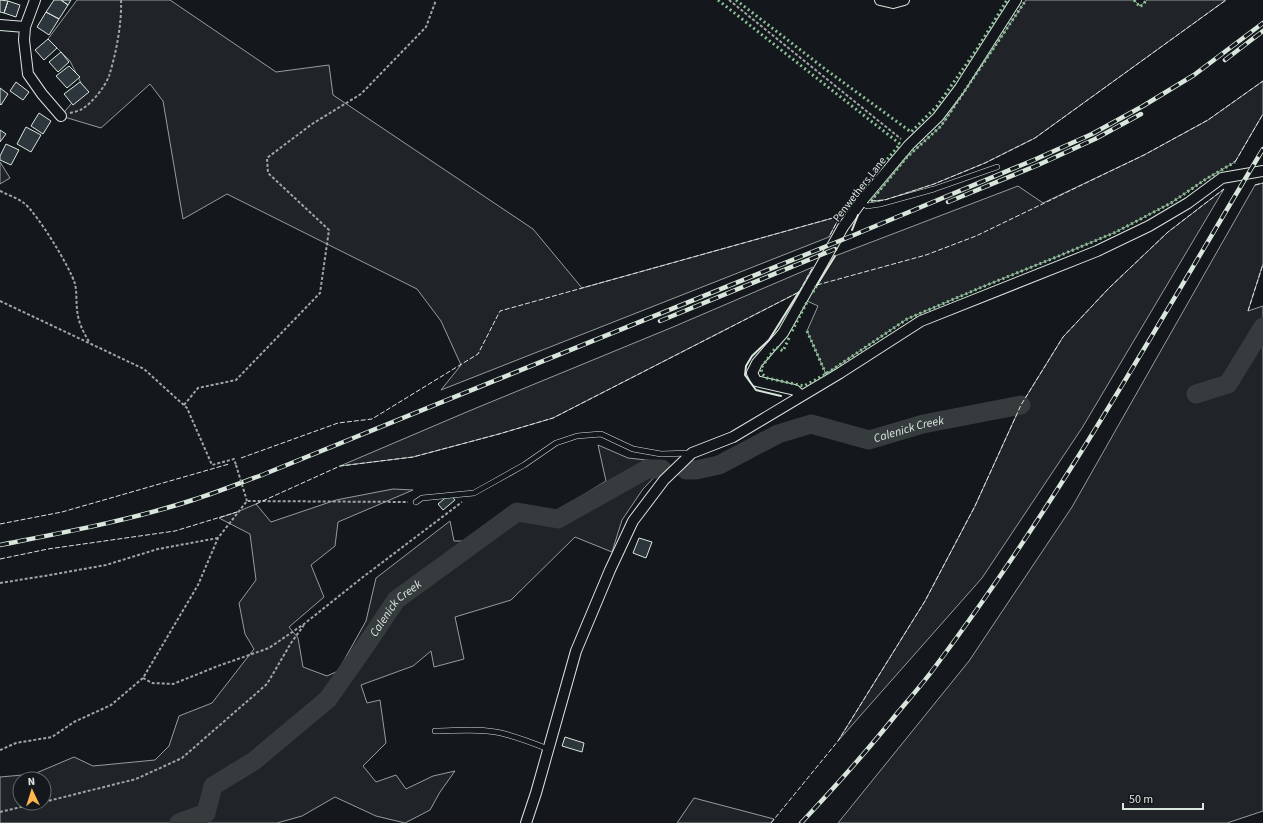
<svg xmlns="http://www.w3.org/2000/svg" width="1263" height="823" font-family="'Source Sans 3',sans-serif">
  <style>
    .green { fill: #202428; stroke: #939e99; fill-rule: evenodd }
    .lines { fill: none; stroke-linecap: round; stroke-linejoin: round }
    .river { stroke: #363b3e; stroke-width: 19 }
    .building { fill: #2c363c; stroke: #d8e6dc }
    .lane-casing { stroke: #d8e6dc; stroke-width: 6 }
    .street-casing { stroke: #d8e6dc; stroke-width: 12 }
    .path { stroke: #9da8a2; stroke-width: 2; stroke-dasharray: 3 2; stroke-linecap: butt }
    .lane { stroke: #14181c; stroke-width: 5 }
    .street { stroke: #14181c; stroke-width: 10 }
    .rail-casing { stroke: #d8e6dc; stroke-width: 4.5 }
    .rail { stroke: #14181c; stroke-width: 3; stroke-dasharray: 9; stroke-linecap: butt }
    .path-bridge { stroke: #9da8a2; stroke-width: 2; stroke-dasharray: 3 2; stroke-linecap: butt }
    .hedge { stroke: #8ac095; stroke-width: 3; stroke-dasharray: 2 3; stroke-linecap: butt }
    .fence { stroke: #d8e6dc; stroke-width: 1; stroke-dasharray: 5 2; stroke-linecap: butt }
    .wall { stroke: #d8e6dc; stroke-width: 2 }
    .labels { text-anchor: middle; stroke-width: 3; stroke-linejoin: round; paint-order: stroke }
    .street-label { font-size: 11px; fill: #d8e6dc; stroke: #14181c }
    .water-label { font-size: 12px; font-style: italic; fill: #d8e6dc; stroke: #14181c }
  </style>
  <rect width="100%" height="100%" fill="#14181c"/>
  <path class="green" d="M 77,0 L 170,0 L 276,72 L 329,65 L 333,95 L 533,229 L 582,288 L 840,216 L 829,237 L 441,390 L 461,365 L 441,321 L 417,289 L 227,194 L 183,219 L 163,101 L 150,84 L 101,128 L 61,116 L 85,87 L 83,87 L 70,61 L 48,39 Z
    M 1026,0 L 1134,0 L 1140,6 L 1147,0 L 1226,0 L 1035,138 L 985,163 L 934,184 L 885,200 L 871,201 L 907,157 L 941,126 Z
    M 1263,81 L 1263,114 L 1235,162 L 1206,179 L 1171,203 L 1116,232 L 1054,258 L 982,287 L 907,319 L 826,374 L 807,331 L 818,306 L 807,301 L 835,256 L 1018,186 L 1043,203 L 1144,155 L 1208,120 Z
    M 0,162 L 10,178 L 0,184 Z
    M 1263,183 L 1263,264 L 1248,311 L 1263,306 L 1263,811 L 1227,823 L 838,823 L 969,661 L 1072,507 L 1255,185 Z
    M 1224,189 L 1082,428 L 982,578 L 838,741 L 925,601 L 975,506 L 1021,405 L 1063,337 L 1109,288 L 1168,232 Z
    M 813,267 L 799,292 L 553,418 L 499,434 L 413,457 L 340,466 L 469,411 L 673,327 Z
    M 598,445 L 628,458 L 664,462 L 662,469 L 643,489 L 622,520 L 612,552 L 575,537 L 511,600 L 455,617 L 464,659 L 434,667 L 431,651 L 413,666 L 361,685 L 367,703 L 380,700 L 386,743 L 363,766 L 376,782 L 396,775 L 406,789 L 433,776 L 455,771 L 440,792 L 430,810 L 405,823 L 376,816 L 335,797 L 302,816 L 277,823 L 0,823 L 0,777 L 34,774 L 74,757 L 93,766 L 155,760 L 169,746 L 179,716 L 212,703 L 254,649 L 245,634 L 239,603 L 256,580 L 250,534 L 219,518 L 237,512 L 256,504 L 271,522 L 336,500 L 393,489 L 413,490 L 338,522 L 335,546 L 311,565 L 324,597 L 289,627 L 298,638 L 303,667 L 327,676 L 338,671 L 366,621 L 376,578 L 450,521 L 454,541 L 466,541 L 508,509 L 534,511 L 558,510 L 606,481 ZM 20,779 L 44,779 L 44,803 L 20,803 Z
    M 694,798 L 774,819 L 771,823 L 677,823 Z"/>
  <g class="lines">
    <g class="river">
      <path d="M 1196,394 L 1228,384 L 1263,327"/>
      <path id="s1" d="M 686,470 L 696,470 L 719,465 L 778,434 L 811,424 L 869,440 L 923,424 L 1021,405"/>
      <path id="s2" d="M 179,823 L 206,813 L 213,786 L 254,761 L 328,699 L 368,642 L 396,600 L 517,512 L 558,519 L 647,469 L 662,469"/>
    </g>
  </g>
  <path class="building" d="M 0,0 L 8,1 L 4,13 L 0,12 Z
    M 54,0 L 61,0 L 68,5 L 59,19 L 46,12 Z
    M 61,0 L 71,0 L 68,5 Z
    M 8,1 L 20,5 L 16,17 L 4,13 Z
    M 46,12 L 59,19 L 49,35 L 37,27 Z
    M 48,39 L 57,48 L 44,60 L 35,50 Z
    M 61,52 L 69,62 L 58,72 L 49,62 Z
    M 69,66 L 80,77 L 67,88 L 56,76 Z
    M 16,82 L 29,92 L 23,100 L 10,91 Z
    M 80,82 L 89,92 L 73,105 L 64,94 Z
    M 0,88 L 8,94 L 1,105 L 0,104 Z
    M 39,113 L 51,121 L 43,134 L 31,126 Z
    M 26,127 L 41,135 L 31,152 L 17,144 Z
    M 0,130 L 6,134 L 0,142 Z
    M 6,144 L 19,150 L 11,165 L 0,160 L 0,156 Z
    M 450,494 L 455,500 L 443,510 L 438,504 Z
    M 639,538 L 652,542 L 646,558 L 633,553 Z
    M 565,737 L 584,743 L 582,752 L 562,746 Z"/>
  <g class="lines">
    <g class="lane-casing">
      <path id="lane" d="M 861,202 L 867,206 L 880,204 L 934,189 L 997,167
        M 416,502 L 422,498 L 474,493 L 524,465 L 556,443 L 577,436 L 601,434 L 633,449 L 661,454 L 691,453
        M 435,731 C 456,731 480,728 501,733 C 517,737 533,743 548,749"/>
    </g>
    <g class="street-casing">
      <path id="street" d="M 35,0 L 25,27 L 24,40 L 28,74 L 42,94 L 61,116
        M 880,0 L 893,3 L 904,0
        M 0,25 L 25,27
        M 801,396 L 795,390 L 756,381 L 752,373 L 757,363 L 783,333 L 843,227 L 861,202 L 909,145 L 938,117 L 960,88 L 1016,0
        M 526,823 L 536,793 L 576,651 L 610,570 L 633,521 L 664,480 L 692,453 L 733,437 L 840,373 L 921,321 L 1097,251 L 1149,226 L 1188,203 L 1222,178 L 1263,171"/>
    </g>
    <path class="path" d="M 729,0 L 901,139
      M 70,113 C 74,112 79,111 82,109 C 92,103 105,87 109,76 C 116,54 122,23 121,0
      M 0,191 C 8,195 18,198 25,204 C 38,215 70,267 75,284 C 77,292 76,301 77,309 C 78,322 83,332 90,343
      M 0,301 L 144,369 L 187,408 L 212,465 L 234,459 L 236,465
      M 184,405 L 198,388 L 236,380 L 320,293 L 329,230 L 268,173 L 267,158 L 312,124 L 361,94 L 426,27 L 436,0
      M 0,583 L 50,575 L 106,565 L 158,549 L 218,538
      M 143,678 L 152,683 L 173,684 L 218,666 L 269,648 L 304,624 L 363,577 L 462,502
      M 0,750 L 16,743 L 52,737 L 74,722 L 111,705 L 143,678 L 198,585 L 218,538 L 247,501 L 408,502
      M 44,802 L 136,779 L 182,758 L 267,684 L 291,643 L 304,625
      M 0,812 L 38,803"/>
    <use href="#lane" class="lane"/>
    <use href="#street" class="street"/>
    <g class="rail-casing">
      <path id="rail" d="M 1225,60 L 1263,31
        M 948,202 L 1038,165 L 1095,139 L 1141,114
        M 660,321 L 835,249
        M 0,545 C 66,532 132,520 196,499 C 218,492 240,483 262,475 L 854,235 L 1036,159 L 1092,134 L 1143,106 L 1194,75 L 1263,23
        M 801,823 C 835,787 868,750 899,711 C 911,697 924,682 935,667 C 1058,503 1158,324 1263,149"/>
    </g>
    <use href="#rail" class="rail"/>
    <path class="path-bridge" d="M 236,465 L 247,501"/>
    <path class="hedge" d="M 718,0 L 900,144 L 840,216
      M 736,0 L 825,69 L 911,132 L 937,106 L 977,49 L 1007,0
      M 1134,0 L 1140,7 L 1147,0
      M 871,201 L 907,157 L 941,126 L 1026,0
      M 813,292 L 817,285
      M 792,331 L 807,302
      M 807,331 L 826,374
      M 789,338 L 783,351 L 776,347 L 761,368 L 762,374 L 767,378 L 804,386 L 826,374 L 907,319 L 982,287 L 1054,258 L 1116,232 L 1171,203 L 1206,179 L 1235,162"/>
    <path class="fence" d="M 1235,162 L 1263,114
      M 1255,185 L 1263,183
      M 871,201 L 885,200 L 934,184 L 985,163 L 1035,138 L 1226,0
      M 817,285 L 926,255 L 976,236 L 1144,155 L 1208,120 L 1263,81
      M 1248,311 L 1263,264
      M 241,458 L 338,423 L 372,419 L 478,354 L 500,311 L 840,216 L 829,237
      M 256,504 L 340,466 L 413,457 L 499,434 L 553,418 L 799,292 L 813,267
      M 0,524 L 62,512 L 229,464
      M 0,559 L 48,549 L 175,531 L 237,512
      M 771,823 L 838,741 L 925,601 L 975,506 L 1021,405 L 1063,337 L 1109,288 L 1168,232 L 1224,189"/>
    <path class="wall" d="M 852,230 L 858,215
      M 817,285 L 835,256
      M 781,396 L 756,390 L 745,375 L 746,366 L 752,356 L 769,340 L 799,292"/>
  </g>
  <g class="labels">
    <g class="street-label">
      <text transform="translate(859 189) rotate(-52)" y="4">Penwethers Lane</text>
    </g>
    <g class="water-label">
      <text dy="4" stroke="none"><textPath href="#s1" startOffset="236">Calenick Creek</textPath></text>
      <text dy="4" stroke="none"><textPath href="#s2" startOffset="315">Calenick Creek</textPath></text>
    </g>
  </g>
  <g transform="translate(32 791) rotate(356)"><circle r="19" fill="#14181c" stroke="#626a69"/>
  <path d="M0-3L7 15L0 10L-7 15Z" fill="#ffb74d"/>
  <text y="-6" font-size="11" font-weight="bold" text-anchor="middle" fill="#d8e6dc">N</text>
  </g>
  <path d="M1123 803v6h80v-6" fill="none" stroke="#d8e6dc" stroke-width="2"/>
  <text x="1129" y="803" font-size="12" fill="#d8e6dc" stroke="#14181c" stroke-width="3" paint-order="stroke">50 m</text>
</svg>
